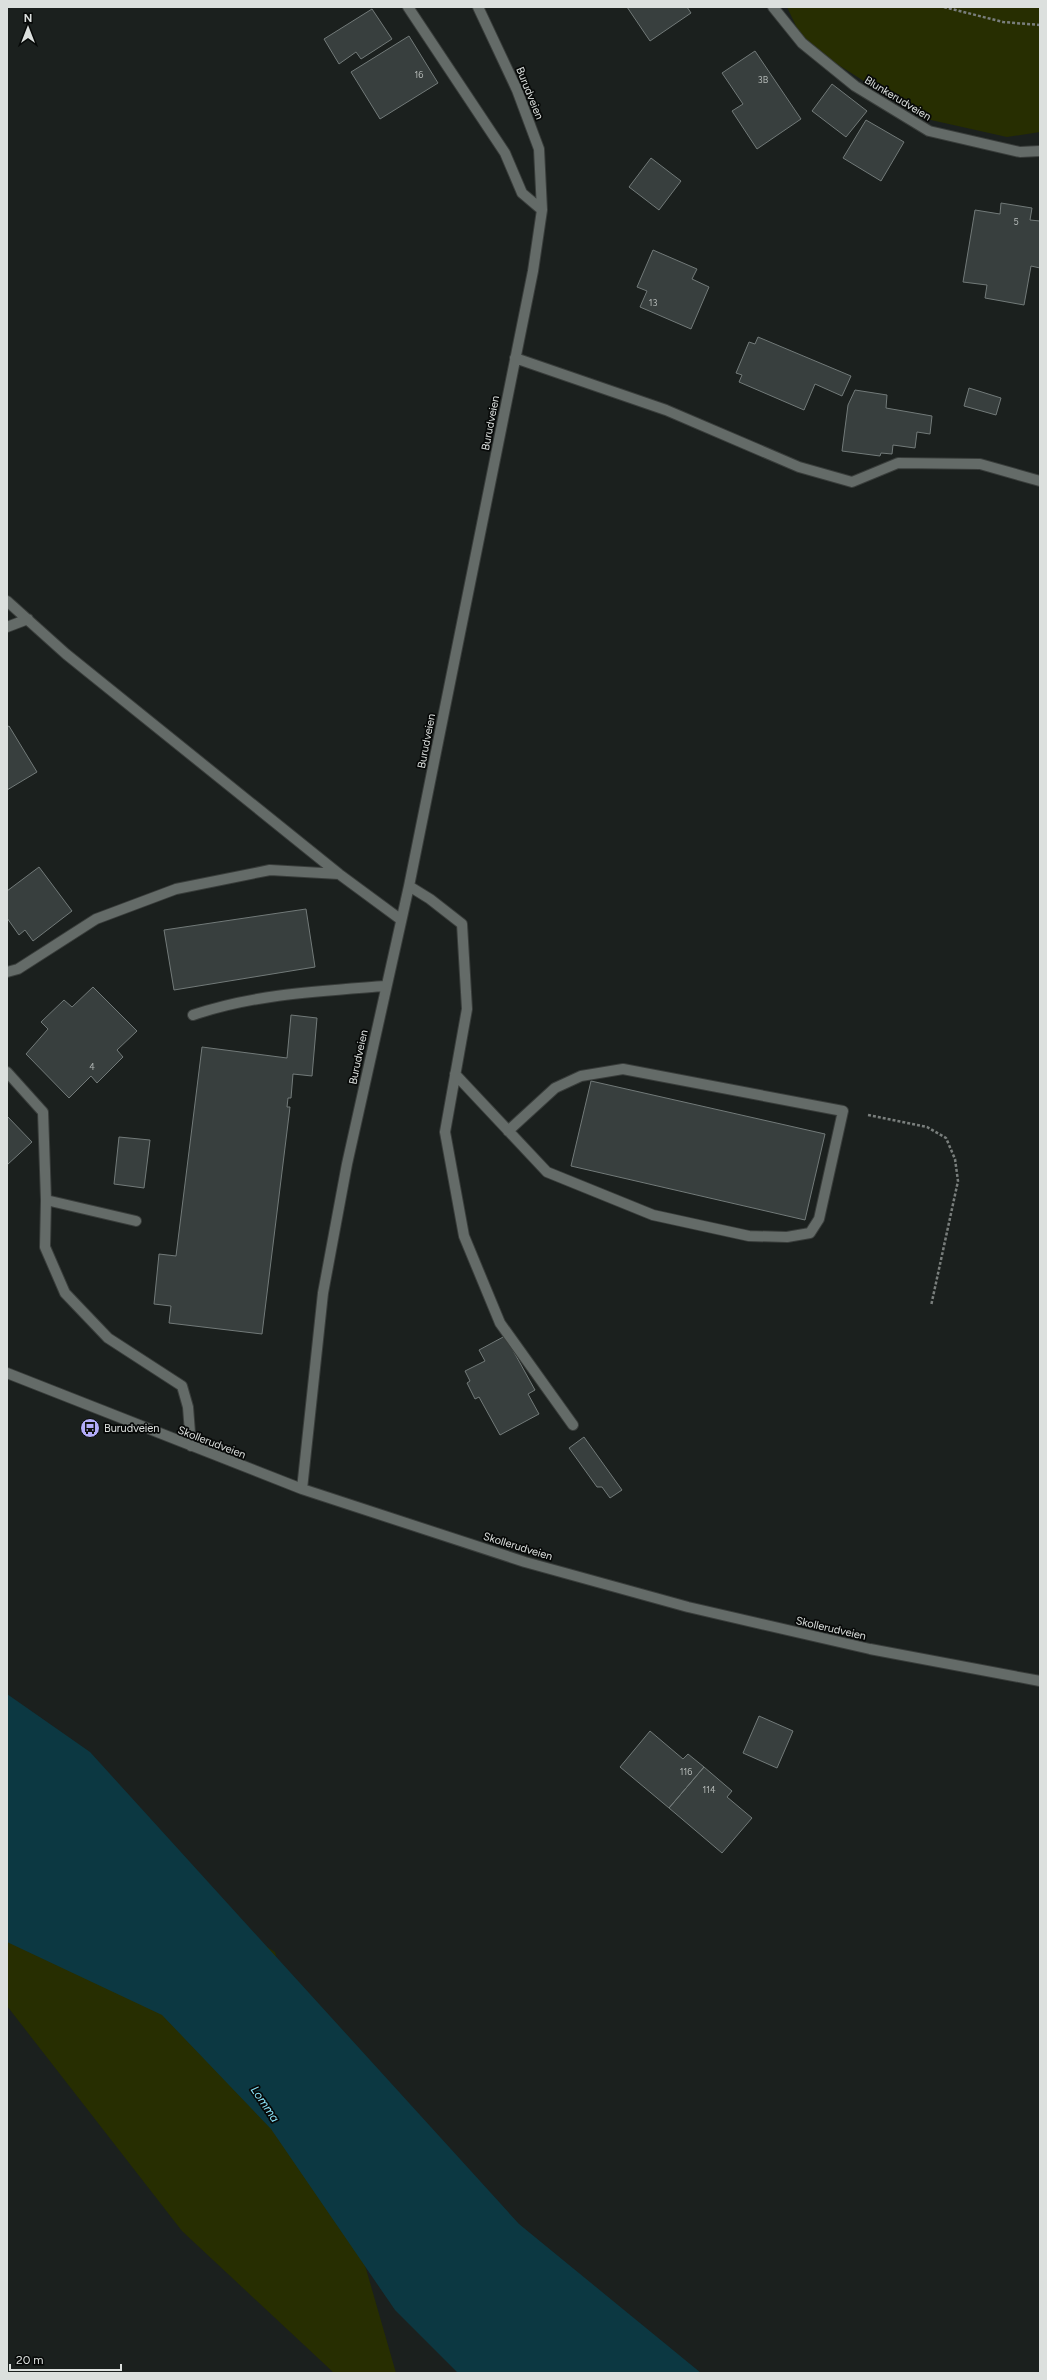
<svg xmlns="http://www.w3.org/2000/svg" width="1047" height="2380" font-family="Figtree,sans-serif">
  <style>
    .green { fill: #272e01 }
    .water { fill: #0c3842 }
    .building { fill: #383f3e; stroke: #727a79 }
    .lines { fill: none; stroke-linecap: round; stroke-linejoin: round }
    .minor-casing { stroke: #393d3b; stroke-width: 12 }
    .path { stroke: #797e7c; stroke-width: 2.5; stroke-dasharray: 3 2; stroke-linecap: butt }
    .minor { stroke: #646b68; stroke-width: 10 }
    .labels { text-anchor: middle; stroke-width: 3.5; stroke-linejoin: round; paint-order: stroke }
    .number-label { font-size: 9px; fill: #b3b8b6 }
    .street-label { font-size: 11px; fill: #dce0de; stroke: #070908 }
    .poi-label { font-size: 11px; fill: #dce0de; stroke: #070908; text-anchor: start }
    .water-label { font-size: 12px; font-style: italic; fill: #8de7fd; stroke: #070908 }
  </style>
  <rect width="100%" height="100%" fill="#1b201e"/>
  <path class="green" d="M 787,7 L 1040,7 L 1040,132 L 1007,137 L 922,118 L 804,43 Z
    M 7,1777 L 275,1952 L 396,2373 L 334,2373 L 182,2231 L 7,2006 Z"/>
  <path class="water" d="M 7,1694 L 90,1752 L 519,2224 L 701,2373 L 458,2373 L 395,2310 L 271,2129 L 162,2015 L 7,1942 Z"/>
  <path class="building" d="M 627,7 L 687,7 L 691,13 L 650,41 Z
    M 372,9 L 392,39 L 361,59 L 356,52 L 339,64 L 324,39 Z
    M 409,36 L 438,83 L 380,119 L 351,72 Z
    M 755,51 L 801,119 L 757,149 L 732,111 L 743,104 L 722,73 Z
    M 832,84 L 867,111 L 846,137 L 812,111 Z
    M 866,120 L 904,142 L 881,181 L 843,158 Z
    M 651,158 L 681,181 L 659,210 L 629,187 Z
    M 1001,203 L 1032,208 L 1030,220 L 1040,221 L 1040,268 L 1031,266 L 1024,305 L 985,298 L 987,285 L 963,282 L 975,210 L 1000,214 Z
    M 653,250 L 697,269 L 692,279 L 709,287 L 691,329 L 640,307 L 647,291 L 637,287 Z
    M 758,337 L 851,376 L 842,396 L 815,384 L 804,410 L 739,382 L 742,375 L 736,373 L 749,342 L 755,344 Z
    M 969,388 L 1001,398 L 996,415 L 964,406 Z
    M 855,390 L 887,395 L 886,408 L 932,416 L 930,434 L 917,432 L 915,448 L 893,445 L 892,454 L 881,453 L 880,456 L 842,451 L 848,405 Z
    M 9,726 L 37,772 L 7,790 L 7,727 Z
    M 39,867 L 72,911 L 33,941 L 25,930 L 19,935 L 7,918 L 7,891 Z
    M 306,909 L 315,967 L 174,990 L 164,930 Z
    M 93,987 L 137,1031 L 117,1050 L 123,1057 L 97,1083 L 91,1076 L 69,1098 L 26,1054 L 48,1029 L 41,1022 L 64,1000 L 72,1007 Z
    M 291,1015 L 317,1018 L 312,1076 L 293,1074 L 291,1098 L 288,1098 L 287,1107 L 290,1107 L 262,1334 L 169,1323 L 171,1306 L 154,1304 L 159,1254 L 176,1256 L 202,1047 L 287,1058 Z
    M 591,1081 L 825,1134 L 805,1220 L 571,1166 Z
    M 7,1116 L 32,1142 L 7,1165 Z
    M 119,1137 L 150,1140 L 144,1188 L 114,1184 Z
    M 505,1336 L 535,1390 L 528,1394 L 539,1414 L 500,1435 L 479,1397 L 475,1399 L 467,1383 L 470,1381 L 465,1371 L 485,1361 L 479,1350 Z
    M 584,1437 L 622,1490 L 610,1498 L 602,1487 L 597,1487 L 569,1448 Z
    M 759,1716 L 793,1731 L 777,1768 L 743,1753 Z
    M 650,1731 L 683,1759 L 688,1754 L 704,1767 L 669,1808 L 620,1767 Z
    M 704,1767 L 732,1791 L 727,1797 L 752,1818 L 722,1853 L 669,1808 Z"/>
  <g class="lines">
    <g class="minor-casing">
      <path id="minor" d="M 408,7 L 505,153 L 522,193 L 542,210
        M 773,7 L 802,43 L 855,86 L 929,131 L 1020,152 L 1040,151
        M 515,358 L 666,410 L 799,467 L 852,482 L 898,463 L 980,464 L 1040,481
        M 7,601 L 66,654 L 339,874 L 400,919
        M 7,627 L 28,619
        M 409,886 L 430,899 L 462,924 L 467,1009 L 445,1132 L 464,1236 L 500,1323 L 573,1425
        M 7,972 L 18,969 L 96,919 L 176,889 L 270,870 L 339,874
        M 193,1015 C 255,994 320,991 385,986
        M 7,1072 L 43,1112 L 46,1200 L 45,1247 L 65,1293 L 108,1338 L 182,1386 L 188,1407 L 191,1446
        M 455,1074 L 547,1172 L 653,1215 L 749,1236 L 787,1237 L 810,1233 L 819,1219 L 843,1111 L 623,1069 L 581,1076 L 555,1088 L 508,1131
        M 46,1200 L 136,1221
        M 7,1373 L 302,1489 L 525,1562 L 688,1607 L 870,1649 L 1040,1681
        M 302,1489 L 323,1293 L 347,1164 L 409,886 L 533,271 L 542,210 L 539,149 L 517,90 L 478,7"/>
    </g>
    <path class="path" d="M 944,7 L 1003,22 L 1040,25
      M 868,1115 L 927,1127 L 946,1138 L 955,1159 L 958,1181 L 931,1306"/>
    <use href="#minor" class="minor"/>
  </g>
  <defs>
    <g id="bus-disc" transform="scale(1)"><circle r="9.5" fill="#b3acf9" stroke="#070908"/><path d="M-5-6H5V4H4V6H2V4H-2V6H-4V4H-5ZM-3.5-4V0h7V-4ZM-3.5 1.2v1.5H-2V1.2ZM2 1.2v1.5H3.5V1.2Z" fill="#111"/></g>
  </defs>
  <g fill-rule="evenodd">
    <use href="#bus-disc" x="90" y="1428"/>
  </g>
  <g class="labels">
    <g class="number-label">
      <text x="419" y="78">16</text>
      <text x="763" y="83">3B</text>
      <text x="1016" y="225">5</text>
      <text x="653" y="306">13</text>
      <text x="92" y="1070">4</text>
      <text x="686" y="1775">116</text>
      <text x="709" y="1793">114</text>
    </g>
    <g class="street-label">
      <text transform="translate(530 93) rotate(68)" y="4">Burudveien</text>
      <text transform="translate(898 98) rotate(31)" y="4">Blunkerudveien</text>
      <text transform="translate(490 423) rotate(-79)" y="4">Burudveien</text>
      <text transform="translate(426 741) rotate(-79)" y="4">Burudveien</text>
      <text transform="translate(358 1057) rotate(-78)" y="4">Burudveien</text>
      <text transform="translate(212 1442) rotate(21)" y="4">Skollerudveien</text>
      <text transform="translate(518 1546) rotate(17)" y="4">Skollerudveien</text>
      <text transform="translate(831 1628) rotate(13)" y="4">Skollerudveien</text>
    </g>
    <g class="poi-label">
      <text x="104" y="1432">Burudveien</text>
    </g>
    <g class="water-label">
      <text transform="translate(265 2104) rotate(56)" y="4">Lomma</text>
    </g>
  </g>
  <rect width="1047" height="2380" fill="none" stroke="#dce0de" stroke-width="16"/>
  <g transform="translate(28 28)" stroke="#070908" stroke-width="3" paint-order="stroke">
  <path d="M0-3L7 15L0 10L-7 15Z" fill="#dce0de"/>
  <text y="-6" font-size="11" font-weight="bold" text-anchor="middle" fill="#dce0de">N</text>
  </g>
  <path d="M10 2364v6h111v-6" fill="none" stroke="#dce0de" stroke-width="2"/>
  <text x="16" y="2364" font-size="12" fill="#dce0de" stroke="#070908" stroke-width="3" paint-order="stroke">20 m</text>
</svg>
